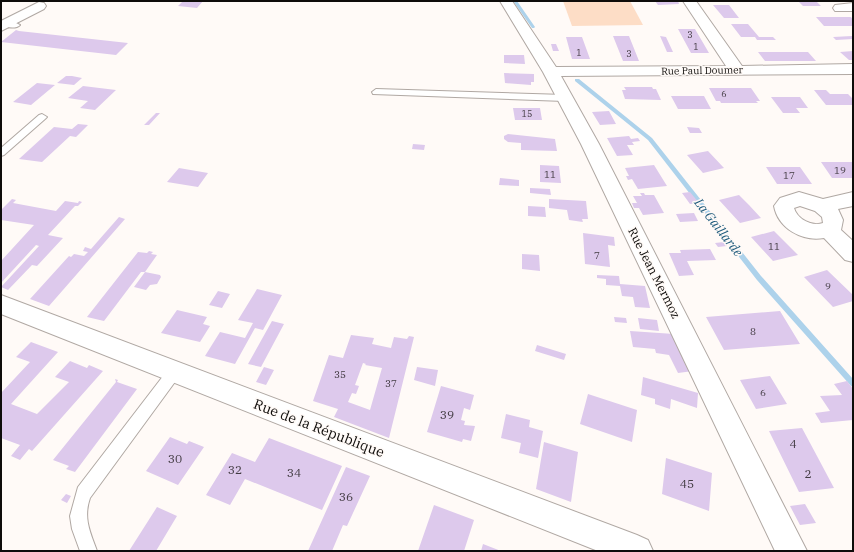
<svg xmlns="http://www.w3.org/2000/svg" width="854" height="552" font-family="'IBM Plex Serif',serif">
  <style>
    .green { fill: #fdddc6 }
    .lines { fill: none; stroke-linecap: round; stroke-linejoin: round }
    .stream { fill: #add2eb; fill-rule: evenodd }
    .building { fill: #ddc9ec; fill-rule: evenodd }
    .service-casing { stroke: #b0a8a3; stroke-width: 2 }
    .minor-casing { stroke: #b0a8a3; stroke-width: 2 }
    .secondary-casing { stroke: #b0a8a3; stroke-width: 2 }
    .service { fill: #fff; fill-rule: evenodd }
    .minor { fill: #fff; fill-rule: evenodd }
    .secondary { fill: #fff; fill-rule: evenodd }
    .labels { text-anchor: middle; stroke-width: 3; stroke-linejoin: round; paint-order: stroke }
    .far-number-label { font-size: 9px; fill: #423b42 }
    .far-street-label { font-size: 10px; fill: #0e0c0a; stroke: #fffaf7 }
    .number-label { font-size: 10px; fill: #423b42 }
    .street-label { font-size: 12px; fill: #0e0c0a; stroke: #fffaf7 }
    .near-number-label { font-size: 12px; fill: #423b42 }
    .water-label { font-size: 13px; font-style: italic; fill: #1c597b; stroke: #fffaf7 }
    .near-street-label { font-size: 14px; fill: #0e0c0a; stroke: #fffaf7 }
  </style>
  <rect width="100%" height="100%" fill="#fffaf7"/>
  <path class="green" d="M 563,1 L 630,1 L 643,25 L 572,26 Z"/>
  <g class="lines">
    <path class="stream" d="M 513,1 L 517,1 L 535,27 L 534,28 L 532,28 Z
      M 575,79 L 579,79 L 652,138 L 761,276 L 853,379 L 853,387 L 851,386 L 757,280 L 648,140 L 575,81 Z"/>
  </g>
  <path class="building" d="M 183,1 L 203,1 L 197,8 L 178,6 Z
    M 655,1 L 678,1 L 679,4 L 658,5 Z
    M 798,1 L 816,1 L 821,6 L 803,6 Z
    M 713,5 L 729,5 L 739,18 L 724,18 Z
    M 816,17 L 851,17 L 853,20 L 853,26 L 824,26 Z
    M 731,24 L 748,24 L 759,37 L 773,37 L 776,40 L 757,40 L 755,37 L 741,37 Z
    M 678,29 L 695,29 L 709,53 L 691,53 Z
    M 16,30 L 19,31 L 128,43 L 116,55 L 1,42 Z
    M 613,36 L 629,36 L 639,61 L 623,61 Z
    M 660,36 L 666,37 L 673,52 L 667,52 Z
    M 852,36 L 853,39 L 836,40 L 833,37 Z
    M 566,37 L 582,37 L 590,59 L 572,59 Z
    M 551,44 L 556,44 L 559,51 L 553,51 Z
    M 853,51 L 853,60 L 849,60 L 840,52 Z
    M 758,52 L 808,52 L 816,61 L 765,61 Z
    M 504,55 L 524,55 L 525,64 L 504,63 Z
    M 504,73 L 534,74 L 534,82 L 531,82 L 531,85 L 505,83 Z
    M 66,76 L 72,76 L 82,78 L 74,85 L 57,83 Z
    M 37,83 L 55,85 L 31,105 L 13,102 Z
    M 83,86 L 116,90 L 95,110 L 80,108 L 88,101 L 68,98 Z
    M 624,87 L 652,87 L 653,89 L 656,89 L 661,100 L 625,99 L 622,90 L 626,90 Z
    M 709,88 L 751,88 L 760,101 L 756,101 L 758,103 L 721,103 L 720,101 L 716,101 Z
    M 814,90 L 826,90 L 830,94 L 848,94 L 853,99 L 853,105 L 826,105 Z
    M 671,96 L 704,96 L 711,109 L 678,109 Z
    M 771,97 L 800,97 L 808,108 L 796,108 L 800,113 L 783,113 Z
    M 513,108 L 540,108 L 542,120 L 515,120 Z
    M 609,111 L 616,124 L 600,125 L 592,112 Z
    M 156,113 L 160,113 L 149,125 L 144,125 Z
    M 78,124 L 88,125 L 76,137 L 70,136 L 42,162 L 19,159 L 54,127 L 72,129 Z
    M 687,127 L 699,128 L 702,133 L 690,133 Z
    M 508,134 L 555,139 L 557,151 L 521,150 L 521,143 L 508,142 L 504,139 L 504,136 Z
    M 629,136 L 631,139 L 638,138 L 640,141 L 632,142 L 634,145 L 627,145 L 633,155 L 617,156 L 607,138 Z
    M 413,144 L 425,145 L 424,150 L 412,149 Z
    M 708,151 L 724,168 L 703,173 L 687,155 Z
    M 821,162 L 853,162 L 853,178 L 832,178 Z
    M 540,165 L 559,166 L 561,183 L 540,182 Z
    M 654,165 L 667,186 L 638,189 L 632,179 L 628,180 L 626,176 L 629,176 L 625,168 Z
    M 766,167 L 800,167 L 812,184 L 777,184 Z
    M 179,168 L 208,173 L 198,187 L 167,182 Z
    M 500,178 L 519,180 L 519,186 L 499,185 Z
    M 530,188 L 550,189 L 551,195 L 530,193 Z
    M 690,192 L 699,203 L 690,204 L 682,193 Z
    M 640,193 L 644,193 L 645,195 L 654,195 L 664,213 L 643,215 L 639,208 L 634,208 L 632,203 L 637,203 L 633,196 L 642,196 Z
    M 739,195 L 749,205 L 761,218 L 740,223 L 719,200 Z
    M 12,199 L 16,200 L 13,203 L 56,211 L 65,201 L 78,203 L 79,201 L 82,202 L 78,206 L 75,206 L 48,235 L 63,238 L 37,266 L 32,265 L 8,290 L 1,287 L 39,246 L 36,245 L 1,283 L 1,261 L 34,225 L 1,220 L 1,210 Z
    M 549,199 L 586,201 L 588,219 L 582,219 L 583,222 L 569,220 L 567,210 L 549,208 Z
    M 528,206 L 545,207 L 546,217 L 528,216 Z
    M 694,213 L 698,221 L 680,222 L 676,214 Z
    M 119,217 L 125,219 L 49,306 L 30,299 L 69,256 L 71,257 L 74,254 L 84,256 L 88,252 L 83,251 L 85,247 L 91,249 Z
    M 774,231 L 798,255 L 773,261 L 751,237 Z
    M 583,233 L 614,237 L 615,246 L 608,245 L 610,267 L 585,264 Z
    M 724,242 L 727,246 L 718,247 L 715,243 Z
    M 710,249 L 716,260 L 687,261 L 694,275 L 679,276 L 669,253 L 681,253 L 680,250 Z
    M 149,251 L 153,252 L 151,254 L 157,255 L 145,272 L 160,275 L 161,277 L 157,284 L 150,285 L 146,290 L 134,287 L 145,272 L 141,272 L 104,321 L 87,317 L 138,252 L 147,253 Z
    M 522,254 L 539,255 L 540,271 L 522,269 Z
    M 827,270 L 853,295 L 853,301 L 833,307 L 804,277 Z
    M 597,275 L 619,276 L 620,284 L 645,286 L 650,308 L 635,307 L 633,297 L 622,296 L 620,286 L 606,285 L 606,279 L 597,278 Z
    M 257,289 L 282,295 L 263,330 L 255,328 L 235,364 L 205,356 L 220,332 L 245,338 L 253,323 L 238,320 Z
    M 218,291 L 230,294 L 222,308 L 209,305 Z
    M 177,310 L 207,317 L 203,324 L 210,326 L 200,342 L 161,333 Z
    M 780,311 L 800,344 L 724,350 L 706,317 Z
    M 614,317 L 626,318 L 627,323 L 615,322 Z
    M 638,318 L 657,320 L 659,331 L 640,329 Z
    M 272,321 L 284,324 L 261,367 L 248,364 Z
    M 630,331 L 674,334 L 693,371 L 678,373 L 669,355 L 656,353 L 655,349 L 633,347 Z
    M 351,335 L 374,338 L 372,344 L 391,348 L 394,337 L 407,339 L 409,336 L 414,337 L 389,438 L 334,417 L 338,409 L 313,401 L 329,355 L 343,358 ZM 363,363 L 366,364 L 365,365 L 382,368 L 370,410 L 348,402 L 352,393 L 356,394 L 359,386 L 355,385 Z
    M 31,342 L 58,352 L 11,404 L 37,414 L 69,382 L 55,377 L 70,361 L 87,368 L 89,365 L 103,371 L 32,451 L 29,449 L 20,460 L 11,456 L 20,445 L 1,438 L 1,393 L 30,362 L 16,357 Z
    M 537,345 L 566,354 L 564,360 L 535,351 Z
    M 264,367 L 274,370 L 266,385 L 256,382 Z
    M 417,367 L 438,370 L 435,386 L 414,380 Z
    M 770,376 L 787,404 L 756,409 L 740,380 Z
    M 643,377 L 698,393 L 697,408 L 671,399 L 670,409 L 655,404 L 655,399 L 641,395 Z
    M 115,379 L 118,380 L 117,382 L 137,389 L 75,472 L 66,469 L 69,466 L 53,460 L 116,382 Z
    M 847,381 L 853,389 L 853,420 L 821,423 L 815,413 L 830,411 L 820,396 L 842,395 L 834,384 Z
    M 441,386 L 474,395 L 470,410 L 464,408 L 461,420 L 465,421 L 464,425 L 475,426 L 471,441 L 463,439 L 462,442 L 427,432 Z
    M 588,394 L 637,410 L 632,442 L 580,424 Z
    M 506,414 L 530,420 L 529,427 L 543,431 L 538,458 L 519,453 L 521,443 L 501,438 Z
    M 802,428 L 817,456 L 834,488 L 799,492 L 769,431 Z
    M 170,437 L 187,444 L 189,441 L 204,447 L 178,485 L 146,471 Z
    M 269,438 L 342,466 L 322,510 L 245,479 L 230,505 L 206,495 L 232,453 L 255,462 Z
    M 544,442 L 578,452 L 571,502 L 536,489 Z
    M 666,458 L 712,473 L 709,511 L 662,494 Z
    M 346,467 L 370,476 L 347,526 L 343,525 L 332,551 L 308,551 Z
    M 66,494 L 71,496 L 67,503 L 61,500 Z
    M 805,504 L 816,523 L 800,525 L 790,506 Z
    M 434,505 L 474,520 L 464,551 L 418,551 Z
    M 157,507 L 177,516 L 156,551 L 129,551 Z
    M 483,544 L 501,551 L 481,551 Z"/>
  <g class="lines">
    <g class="service-casing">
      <path id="service" d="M 3,22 L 16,23 L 20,25 C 16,29 6,28 2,24 Z
        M 376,89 L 565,95 L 569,98 L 565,101 L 373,94 L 372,92 Z
        M 42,114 L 47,117 L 45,119 L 4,155 L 1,156 L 1,148 L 39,115 Z
        M 175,365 L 180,367 L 182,371 L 180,375 L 90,498 C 83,518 90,532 97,551 L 80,551 L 72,529 L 70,516 L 78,487 L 170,367 Z"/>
    </g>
    <g class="minor-casing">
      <path id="minor" d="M 500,1 L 512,1 L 556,67 L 726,66 L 683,1 L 696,1 L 742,66 L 853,64 L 853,74 L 561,76 L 599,144 L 807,551 L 775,551 L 581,144 L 543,72 Z
        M 39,2 L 44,3 L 46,6 L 44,9 L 1,31 L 1,21 Z
        M 853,3 L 853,11 L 835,11 L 833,8 L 835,5 Z
        M 799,192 L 823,199 L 853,192 L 853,206 L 838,209 L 843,220 L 841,230 L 853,241 L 853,262 L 845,260 L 824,238 C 802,242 778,228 774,206 L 780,198 ZM 800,206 L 815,211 L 822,217 L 823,223 C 812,227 797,219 794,208 Z"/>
    </g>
    <g class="secondary-casing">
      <path id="secondary" d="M 1,295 L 637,535 L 648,540 L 653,551 L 598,551 L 1,314 Z"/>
    </g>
    <use href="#service" class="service"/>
    <use href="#minor" class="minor"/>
    <use href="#secondary" class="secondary"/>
  </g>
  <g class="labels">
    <g class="far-number-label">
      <text x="690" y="38">3</text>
      <text x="696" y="50">1</text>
      <text x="579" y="56">1</text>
      <text x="629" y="57">3</text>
      <text x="724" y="97">6</text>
      <text x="527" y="117">15</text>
    </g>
    <g class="far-street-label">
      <text transform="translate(702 70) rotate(-1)" y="4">Rue Paul Doumer</text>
    </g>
    <g class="number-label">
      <text x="840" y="174">19</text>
      <text x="550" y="178">11</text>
      <text x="789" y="179">17</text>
      <text x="774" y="250">11</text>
      <text x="597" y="259">7</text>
      <text x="828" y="290">9</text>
      <text x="753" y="335">8</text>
      <text x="340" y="378">35</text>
      <text x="391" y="387">37</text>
      <text x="763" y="396">6</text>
    </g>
    <g class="street-label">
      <text transform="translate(654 273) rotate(63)" y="4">Rue Jean Mermoz</text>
    </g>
    <g class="near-number-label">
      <text x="447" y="419">39</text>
      <text x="793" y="448">4</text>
      <text x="175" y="463">30</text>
      <text x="235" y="474">32</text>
      <text x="294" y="477">34</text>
      <text x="808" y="478">2</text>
      <text x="687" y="488">45</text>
      <text x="346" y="501">36</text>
    </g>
    <g class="water-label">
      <text transform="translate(719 227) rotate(52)" y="5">La Gaillarde</text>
    </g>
    <g class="near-street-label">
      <text transform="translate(319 428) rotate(21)" y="5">Rue de la République</text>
    </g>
  </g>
  <rect width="854" height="552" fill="none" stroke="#0e0c0a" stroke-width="4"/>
</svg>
